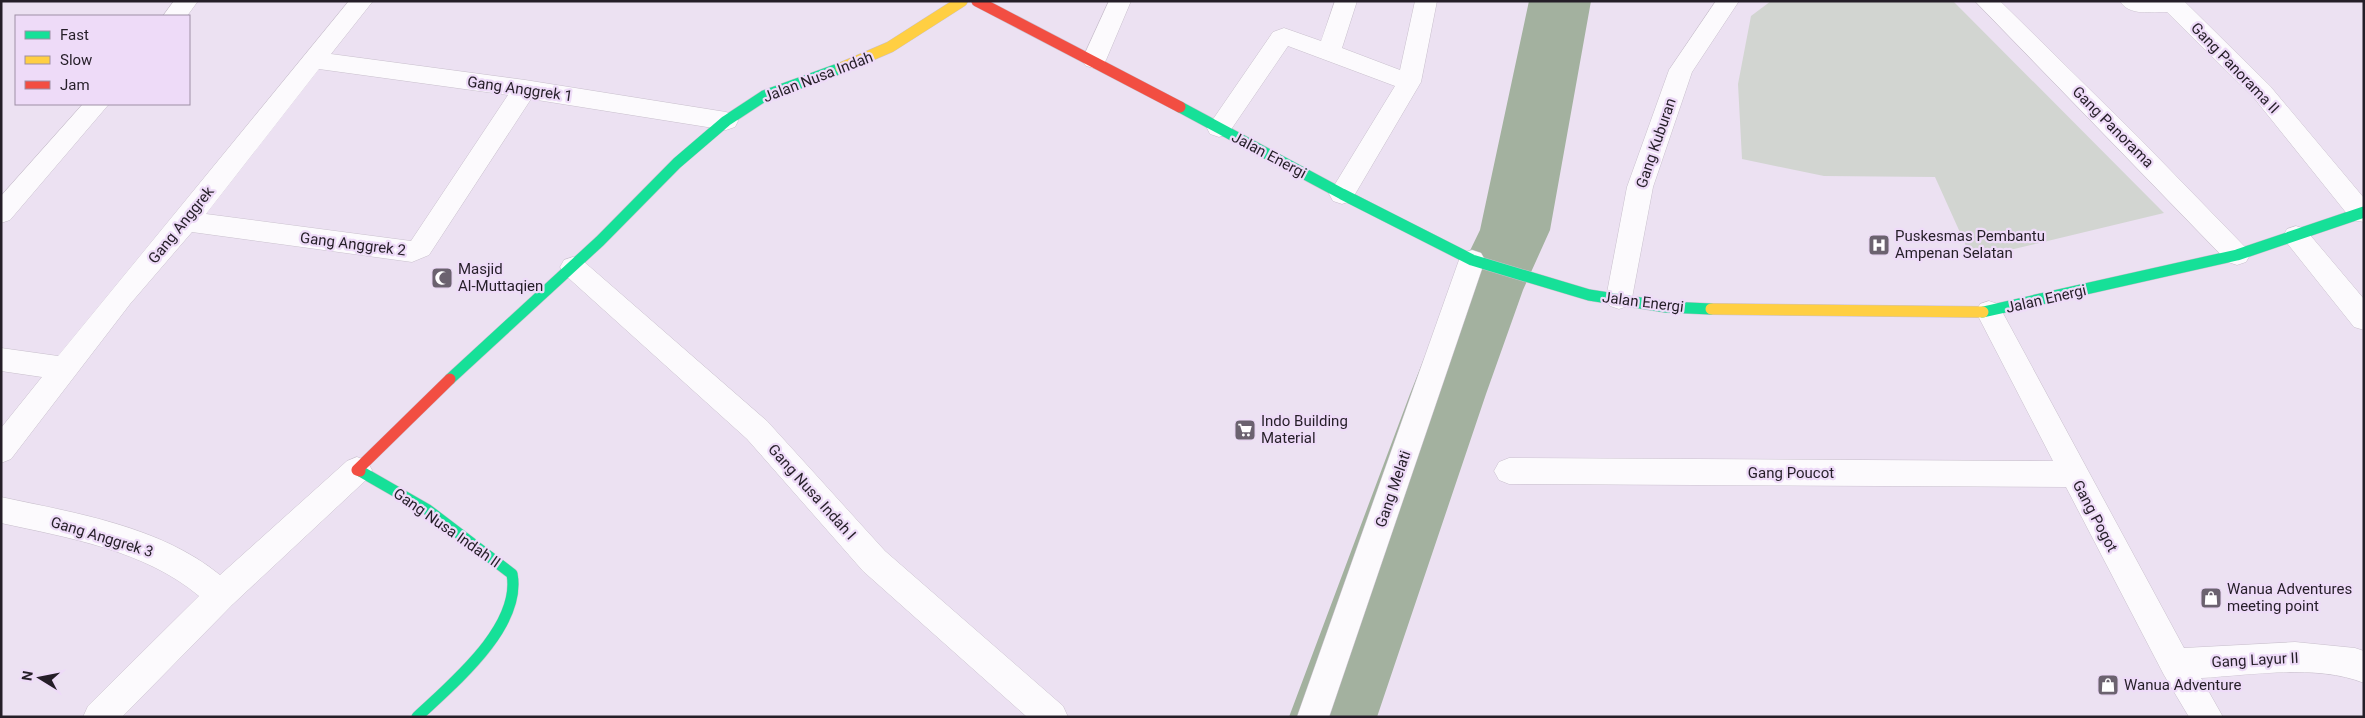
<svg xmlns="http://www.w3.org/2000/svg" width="2365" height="718" font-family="Roboto,sans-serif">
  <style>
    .green { fill: #d2d5d1 }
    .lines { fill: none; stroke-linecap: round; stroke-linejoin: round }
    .river { fill: #a3b19f; fill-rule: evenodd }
    .street-casing { stroke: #c9c0cd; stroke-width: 1 }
    .fast-casing { stroke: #c9c0cd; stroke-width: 12 }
    .slow-casing { stroke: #c9c0cd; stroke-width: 12 }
    .jam-casing { stroke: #c9c0cd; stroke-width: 12 }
    .street { fill: #fcfafd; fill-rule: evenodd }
    .fast { stroke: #16e098; stroke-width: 11 }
    .slow { stroke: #ffcf43; stroke-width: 11 }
    .jam { stroke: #f24e42; stroke-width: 11 }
    .labels { text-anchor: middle; stroke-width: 4.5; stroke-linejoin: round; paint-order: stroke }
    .street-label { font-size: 15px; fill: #251e28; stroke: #eedbf8 }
    .poi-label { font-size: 15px; fill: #251e28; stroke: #eedbf8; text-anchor: start }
  </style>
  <rect width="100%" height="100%" fill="#ece1f2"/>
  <path class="green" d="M 1771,1 L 1953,1 L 2164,213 L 1972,259 L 1935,177 L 1824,176 L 1742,159 L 1738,84 L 1751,16 Z"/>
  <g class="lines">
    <path class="river" d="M 1529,1 L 1591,1 L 1550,230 L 1523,290 L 1486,394 L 1377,717 L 1289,717 L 1410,394 L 1451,290 L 1480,230 Z"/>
    <g class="street-casing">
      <path id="street" d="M 174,1 L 198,1 L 187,16 L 163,16 Z
        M 349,1 L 373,1 L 331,54 L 525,80 L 726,112 L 735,115 L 738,121 L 735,127 L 726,130 L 531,99 L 429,255 L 412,262 L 192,232 L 130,304 L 11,459 L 1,463 L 1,428 L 42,377 L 1,371 L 1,348 L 58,356 ZM 319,69 L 508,95 L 411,241 L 206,214 Z
        M 1109,1 L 1131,1 L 1106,60 L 1102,66 L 1094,68 L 1086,66 L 1082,60 Z
        M 1335,1 L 1357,1 L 1342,48 L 1400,70 L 1415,1 L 1437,1 L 1421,82 L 1351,201 L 1342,204 L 1333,201 L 1329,194 L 1395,86 L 1288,46 L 1228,134 L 1219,137 L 1210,134 L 1207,128 L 1273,32 L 1284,28 L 1321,41 Z
        M 1716,1 L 1739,1 L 1692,72 L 1653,187 L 1632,298 L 1628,306 L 1619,309 L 1610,306 L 1606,298 L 1627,187 L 1669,70 Z
        M 1975,1 L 2000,1 L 2140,139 L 2246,248 L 2250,255 L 2246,262 L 2237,265 L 2228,262 Z
        M 2120,1 L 2184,1 L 2270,86 L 2364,198 L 2364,222 L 2352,220 L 2254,98 L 2167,12 C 2152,11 2129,17 2120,1 Z
        M 83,104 L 109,104 L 10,220 L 1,223 L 1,196 Z
        M 2296,226 L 2305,229 L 2364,299 L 2364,330 L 2354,327 L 2287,243 L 2283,236 L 2287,229 Z
        M 1472,250 L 1481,253 L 1485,260 L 1329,717 L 1297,717 L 1459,260 L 1463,253 Z
        M 573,257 L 582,260 L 767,421 L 885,551 L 1063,706 L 1068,717 L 1027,717 L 863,571 L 747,439 L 564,274 L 560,267 L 564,260 Z
        M 1989,301 L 1998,304 L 2184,648 L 2295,642 L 2355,648 L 2364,651 L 2364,683 C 2316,664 2252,675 2201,678 L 2223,717 L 2189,717 L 2164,675 L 2066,487 L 1509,484 L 1499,480 L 1494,471 L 1499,462 L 1509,458 L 2053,461 L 1976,312 L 1980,304 Z
        M 357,457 L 367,461 L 372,470 L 367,479 L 232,605 L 122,717 L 83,717 L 88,706 L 199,596 C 144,550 69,538 1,523 L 1,497 C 75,513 160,526 220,575 L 347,461 Z"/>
    </g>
    <g class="fast-casing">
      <path id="fast" d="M 1180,107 L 1342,194 L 1472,260 L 1589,295 L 1666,307 L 1711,309
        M 1983,312 L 2237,255 L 2364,212
        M 450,379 L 600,241 L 677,163 L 726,121 L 764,96 L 841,68
        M 360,471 L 428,510 L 512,574 C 522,627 452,684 417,717"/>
    </g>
    <g class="slow-casing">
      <path id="slow" d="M 841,68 L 890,47 L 962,1
        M 1711,309 L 1983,312"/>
    </g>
    <g class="jam-casing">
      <path id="jam" d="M 977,1 L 1180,107
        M 360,471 L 357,470 L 450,379"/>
    </g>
    <use href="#street" class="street"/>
    <use href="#fast" class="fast"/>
    <use href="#slow" class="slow"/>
    <use href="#jam" class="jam"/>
  </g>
  <defs>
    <g id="hospital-square" transform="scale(1.125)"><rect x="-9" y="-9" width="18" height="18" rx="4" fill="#6b626f" stroke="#eedbf8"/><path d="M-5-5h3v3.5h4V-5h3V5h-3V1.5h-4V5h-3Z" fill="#fff"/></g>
    <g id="mosque-square" transform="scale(1.125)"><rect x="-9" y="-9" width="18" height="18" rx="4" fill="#6b626f" stroke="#eedbf8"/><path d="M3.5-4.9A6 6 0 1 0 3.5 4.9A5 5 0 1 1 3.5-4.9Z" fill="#fff"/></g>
    <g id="supermarket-square" transform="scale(1.125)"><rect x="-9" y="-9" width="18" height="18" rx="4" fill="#6b626f" stroke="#eedbf8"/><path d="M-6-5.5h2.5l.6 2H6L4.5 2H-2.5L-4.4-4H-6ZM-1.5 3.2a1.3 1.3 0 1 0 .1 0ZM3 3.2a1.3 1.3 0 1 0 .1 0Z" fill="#fff"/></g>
    <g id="shop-square" transform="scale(1.125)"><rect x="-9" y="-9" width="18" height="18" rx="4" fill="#6b626f" stroke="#eedbf8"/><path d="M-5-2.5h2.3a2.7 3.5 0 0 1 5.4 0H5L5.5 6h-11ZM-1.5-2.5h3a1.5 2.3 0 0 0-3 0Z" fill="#fff"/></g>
  </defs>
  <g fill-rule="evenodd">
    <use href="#hospital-square" x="1879" y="245"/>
    <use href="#mosque-square" x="442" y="278"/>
    <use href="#supermarket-square" x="1245" y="430"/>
    <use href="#shop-square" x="2211" y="598"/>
    <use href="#shop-square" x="2108" y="685"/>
  </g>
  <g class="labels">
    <g class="street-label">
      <text transform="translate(2235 68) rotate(46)" y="5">Gang Panorama II</text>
      <text transform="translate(818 77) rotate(-21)" y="5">Jalan Nusa Indah</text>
      <text transform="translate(520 89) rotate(8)" y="5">Gang Anggrek 1</text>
      <text transform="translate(2113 127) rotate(45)" y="5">Gang Panorama</text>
      <text transform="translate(1656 143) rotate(-71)" y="5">Gang Kuburan</text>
      <text transform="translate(1269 155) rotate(28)" y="5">Jalan Energi</text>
      <text transform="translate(181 225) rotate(-51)" y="5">Gang Anggrek</text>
      <text transform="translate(353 244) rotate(7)" y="5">Gang Anggrek 2</text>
      <text transform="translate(2046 299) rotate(-13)" y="5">Jalan Energi</text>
      <text transform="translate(1643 302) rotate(7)" y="5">Jalan Energi</text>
      <text x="1791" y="478">Gang Poucot</text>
      <text transform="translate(1393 489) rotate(-71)" y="5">Gang Melati</text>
      <text transform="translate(812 492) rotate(48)" y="5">Gang Nusa Indah I</text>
      <text transform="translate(2095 516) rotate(62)" y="5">Gang Pogot</text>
      <text transform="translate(447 528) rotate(35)" y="5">Gang Nusa Indah II</text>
      <text transform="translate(102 537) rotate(17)" y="5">Gang Anggrek 3</text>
      <text transform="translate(2255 660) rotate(-3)" y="5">Gang Layur II</text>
    </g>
    <g class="poi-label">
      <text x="1895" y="241">Puskesmas Pembantu<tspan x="1895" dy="17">Ampenan Selatan</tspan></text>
      <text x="458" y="274">Masjid<tspan x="458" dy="17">Al-Muttaqien</tspan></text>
      <text x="1261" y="426">Indo Building<tspan x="1261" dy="17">Material</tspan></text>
      <text x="2227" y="594">Wanua Adventures<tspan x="2227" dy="17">meeting point</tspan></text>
      <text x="2124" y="690">Wanua Adventure</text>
    </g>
  </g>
  <rect width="2365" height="718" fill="none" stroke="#251e28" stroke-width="5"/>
  <rect x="15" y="15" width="175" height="90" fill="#eedbf8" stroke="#9e8fa5"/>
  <rect x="25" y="31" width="25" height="8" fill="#16e098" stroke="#9e8fa5"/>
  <text x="60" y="40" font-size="15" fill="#251e28">Fast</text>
  <rect x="25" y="56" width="25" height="8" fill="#ffcf43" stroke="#9e8fa5"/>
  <text x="60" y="65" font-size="15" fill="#251e28">Slow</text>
  <rect x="25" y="81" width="25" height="8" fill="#f24e42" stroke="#9e8fa5"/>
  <text x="60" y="90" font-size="15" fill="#251e28">Jam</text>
  <g transform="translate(40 678) rotate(280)" stroke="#eedbf8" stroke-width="4" paint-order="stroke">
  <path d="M0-4L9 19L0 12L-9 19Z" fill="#251e28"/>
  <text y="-8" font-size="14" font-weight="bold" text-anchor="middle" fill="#251e28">N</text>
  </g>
</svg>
